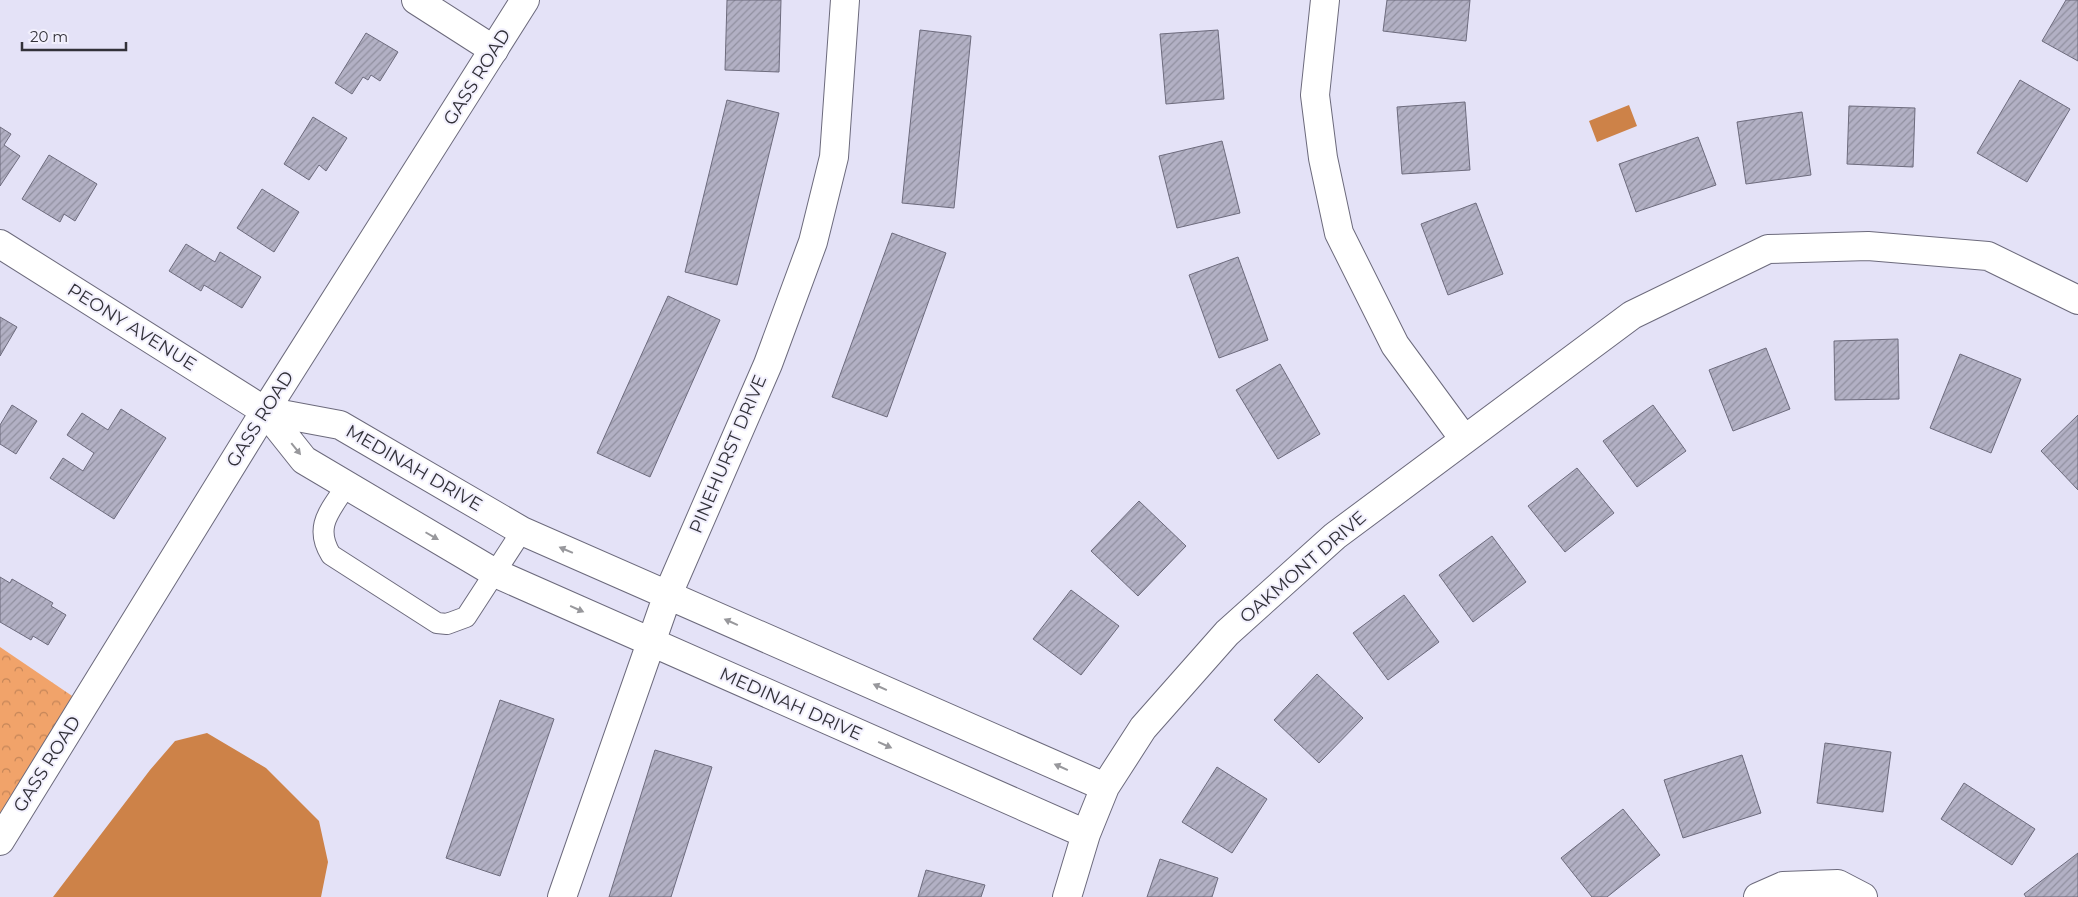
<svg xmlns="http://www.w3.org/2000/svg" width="2078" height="897" font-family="Montserrat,sans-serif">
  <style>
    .forest { fill: url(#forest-crowns) }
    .water { fill: #cd8248 }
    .building { fill: url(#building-hatch); stroke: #6d6b7d }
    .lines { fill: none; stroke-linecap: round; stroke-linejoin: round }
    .service-casing { stroke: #6c6a7c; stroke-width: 22 }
    .minor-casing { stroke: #6c6a7c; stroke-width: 30 }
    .tertiary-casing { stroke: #6c6a7c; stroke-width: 30 }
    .service { stroke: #fff; stroke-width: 20 }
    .minor { stroke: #fff; stroke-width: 28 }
    .tertiary { stroke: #fff; stroke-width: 28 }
    .oneway { fill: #98989c }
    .labels { text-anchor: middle; stroke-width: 4; stroke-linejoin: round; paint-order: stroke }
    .street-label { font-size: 18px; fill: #323139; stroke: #f2f0fd }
  </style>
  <defs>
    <pattern id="forest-crowns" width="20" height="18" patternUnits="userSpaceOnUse" patternTransform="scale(1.25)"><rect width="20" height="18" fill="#f1a36a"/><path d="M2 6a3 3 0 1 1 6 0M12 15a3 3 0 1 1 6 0" fill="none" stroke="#c48558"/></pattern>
    <pattern id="building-hatch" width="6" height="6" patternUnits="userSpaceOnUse" patternTransform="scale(1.25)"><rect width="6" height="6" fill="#b2b0c4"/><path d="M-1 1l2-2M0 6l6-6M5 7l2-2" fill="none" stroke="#9190a0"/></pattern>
  </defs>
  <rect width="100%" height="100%" fill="#e4e2f7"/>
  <path class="forest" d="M 0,647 L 84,704 L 0,841 Z"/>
  <path class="water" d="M 1629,105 L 1637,126 L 1597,142 L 1589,121 Z
    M 207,733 L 266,768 L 319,821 L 328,862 L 321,897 L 53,897 L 150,770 L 175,741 Z"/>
  <path class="building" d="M 727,0 L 781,0 L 779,72 L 725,70 Z
    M 1387,0 L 1470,0 L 1466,41 L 1383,31 Z
    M 2066,0 L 2078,0 L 2078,61 L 2042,41 Z
    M 920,30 L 971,36 L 954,208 L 902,203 Z
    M 1218,30 L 1224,99 L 1166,104 L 1160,34 Z
    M 366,33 L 398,52 L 380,81 L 371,75 L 368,80 L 363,77 L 352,94 L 335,83 Z
    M 2020,80 L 2070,109 L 2027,182 L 1977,153 Z
    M 727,100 L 779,113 L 737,285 L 685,272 Z
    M 1465,102 L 1470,170 L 1402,174 L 1397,107 Z
    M 1849,106 L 1915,108 L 1913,167 L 1847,164 Z
    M 1802,112 L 1811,175 L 1746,184 L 1737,122 Z
    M 313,117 L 347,138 L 326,171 L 319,165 L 309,180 L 284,164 Z
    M 0,127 L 11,134 L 4,145 L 20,156 L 0,186 Z
    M 1698,137 L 1716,185 L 1636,212 L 1619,164 Z
    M 1222,141 L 1240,213 L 1177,228 L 1159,156 Z
    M 49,155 L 97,184 L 75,221 L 64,214 L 60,222 L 22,199 Z
    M 262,189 L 299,212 L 274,252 L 237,228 Z
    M 1476,203 L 1503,274 L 1448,295 L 1421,224 Z
    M 892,233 L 946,253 L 887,417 L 832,397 Z
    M 186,244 L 215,262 L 220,252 L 261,277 L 242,308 L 204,285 L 201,291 L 169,271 Z
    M 1238,257 L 1268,340 L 1219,358 L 1189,275 Z
    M 668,296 L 720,320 L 650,477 L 597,453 Z
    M 0,317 L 17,327 L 0,356 Z
    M 1898,339 L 1899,399 L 1835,400 L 1834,341 Z
    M 1766,348 L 1790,409 L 1733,431 L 1709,370 Z
    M 1960,354 L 2021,379 L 1991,453 L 1930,428 Z
    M 1280,364 L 1320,434 L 1278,459 L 1236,390 Z
    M 12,405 L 37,421 L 16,454 L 0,444 L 0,425 Z
    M 1653,405 L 1686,451 L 1637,487 L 1603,441 Z
    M 121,409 L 166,438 L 114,519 L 50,478 L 63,458 L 83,471 L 94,453 L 67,435 L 82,413 L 108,430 Z
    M 2078,415 L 2078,490 L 2041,451 Z
    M 1577,468 L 1614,513 L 1565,552 L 1528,506 Z
    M 1139,501 L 1186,546 L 1138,596 L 1091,551 Z
    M 1492,536 L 1526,582 L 1473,622 L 1439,575 Z
    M 0,577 L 10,583 L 12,579 L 53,603 L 51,606 L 66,615 L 48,645 L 33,636 L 31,640 L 0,622 Z
    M 1071,590 L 1119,626 L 1081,675 L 1033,639 Z
    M 1404,595 L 1439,642 L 1388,680 L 1353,633 Z
    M 1317,674 L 1363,718 L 1319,763 L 1274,720 Z
    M 500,700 L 554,719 L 500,876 L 446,858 Z
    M 1825,743 L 1891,752 L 1883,812 L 1817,803 Z
    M 655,750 L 712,767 L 671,897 L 609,897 Z
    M 1742,755 L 1761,813 L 1683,838 L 1664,780 Z
    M 1217,767 L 1267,799 L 1232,853 L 1182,822 Z
    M 1964,783 L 2035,829 L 2012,865 L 1941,819 Z
    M 1623,809 L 1660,855 L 1607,897 L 1592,897 L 1561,858 Z
    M 2078,853 L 2078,897 L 2026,897 L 2024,894 Z
    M 1160,859 L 1218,878 L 1212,897 L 1147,897 Z
    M 926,870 L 985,885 L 981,897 L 918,897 Z"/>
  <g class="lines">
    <g class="service-casing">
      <path id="service" d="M 346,486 C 331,510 313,526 331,555 L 437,623 L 447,624 L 466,617 L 522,531"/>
    </g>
    <g class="minor-casing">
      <path id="minor" d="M 416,0 L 494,50
        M 1325,0 L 1315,95 L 1323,158 L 1339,233 L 1395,345 L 1464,439
        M 0,244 L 265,411 L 304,460 L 495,573 L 1086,834
        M 265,411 L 340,425 L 522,531 L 1105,787
        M 562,897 L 668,594 L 768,364 L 813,242 L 834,157 L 845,0
        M 1067,897 L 1086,834 L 1105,787 L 1143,728 L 1227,633 L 1335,536 L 1632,315 L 1768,249 L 1868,246 L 1988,256 L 2078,300
        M 1758,897 L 1783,886 L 1838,884 L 1863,897"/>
    </g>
    <g class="tertiary-casing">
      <path id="tertiary" d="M 0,841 L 265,411 L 525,0"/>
    </g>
    <use href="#service" class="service"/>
    <use href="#minor" class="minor"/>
    <use href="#tertiary" class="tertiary"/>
  </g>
  <defs><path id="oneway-solid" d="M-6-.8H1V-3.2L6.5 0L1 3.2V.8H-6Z" transform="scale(1.25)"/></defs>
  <g class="oneway">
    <use href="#oneway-solid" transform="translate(296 449) rotate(51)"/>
    <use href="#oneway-solid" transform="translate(432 536) rotate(30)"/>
    <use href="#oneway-solid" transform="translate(566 550) rotate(-157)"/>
    <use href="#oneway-solid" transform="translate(577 609) rotate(24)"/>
    <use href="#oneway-solid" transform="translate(731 622) rotate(-156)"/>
    <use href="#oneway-solid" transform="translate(880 687) rotate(-156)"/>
    <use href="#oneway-solid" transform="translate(885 745) rotate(24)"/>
    <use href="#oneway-solid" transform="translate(1061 767) rotate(-156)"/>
  </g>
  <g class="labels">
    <g class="street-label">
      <text transform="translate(477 77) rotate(-58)" y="6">GASS ROAD</text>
      <text transform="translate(132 327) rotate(32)" y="6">PEONY AVENUE</text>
      <text transform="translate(260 419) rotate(-58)" y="6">GASS ROAD</text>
      <text transform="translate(728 454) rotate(-67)" y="6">PINEHURST DRIVE</text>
      <text transform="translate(414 468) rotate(30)" y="6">MEDINAH DRIVE</text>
      <text transform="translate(1303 567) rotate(-41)" y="6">OAKMONT DRIVE</text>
      <text transform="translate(791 704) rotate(24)" y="6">MEDINAH DRIVE</text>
      <text transform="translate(47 764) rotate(-58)" y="6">GASS ROAD</text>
    </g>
  </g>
  <path d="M22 42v8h104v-8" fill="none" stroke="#323139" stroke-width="2.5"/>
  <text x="30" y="42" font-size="15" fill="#323139" stroke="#f2f0fd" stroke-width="4" paint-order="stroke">20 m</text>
</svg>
